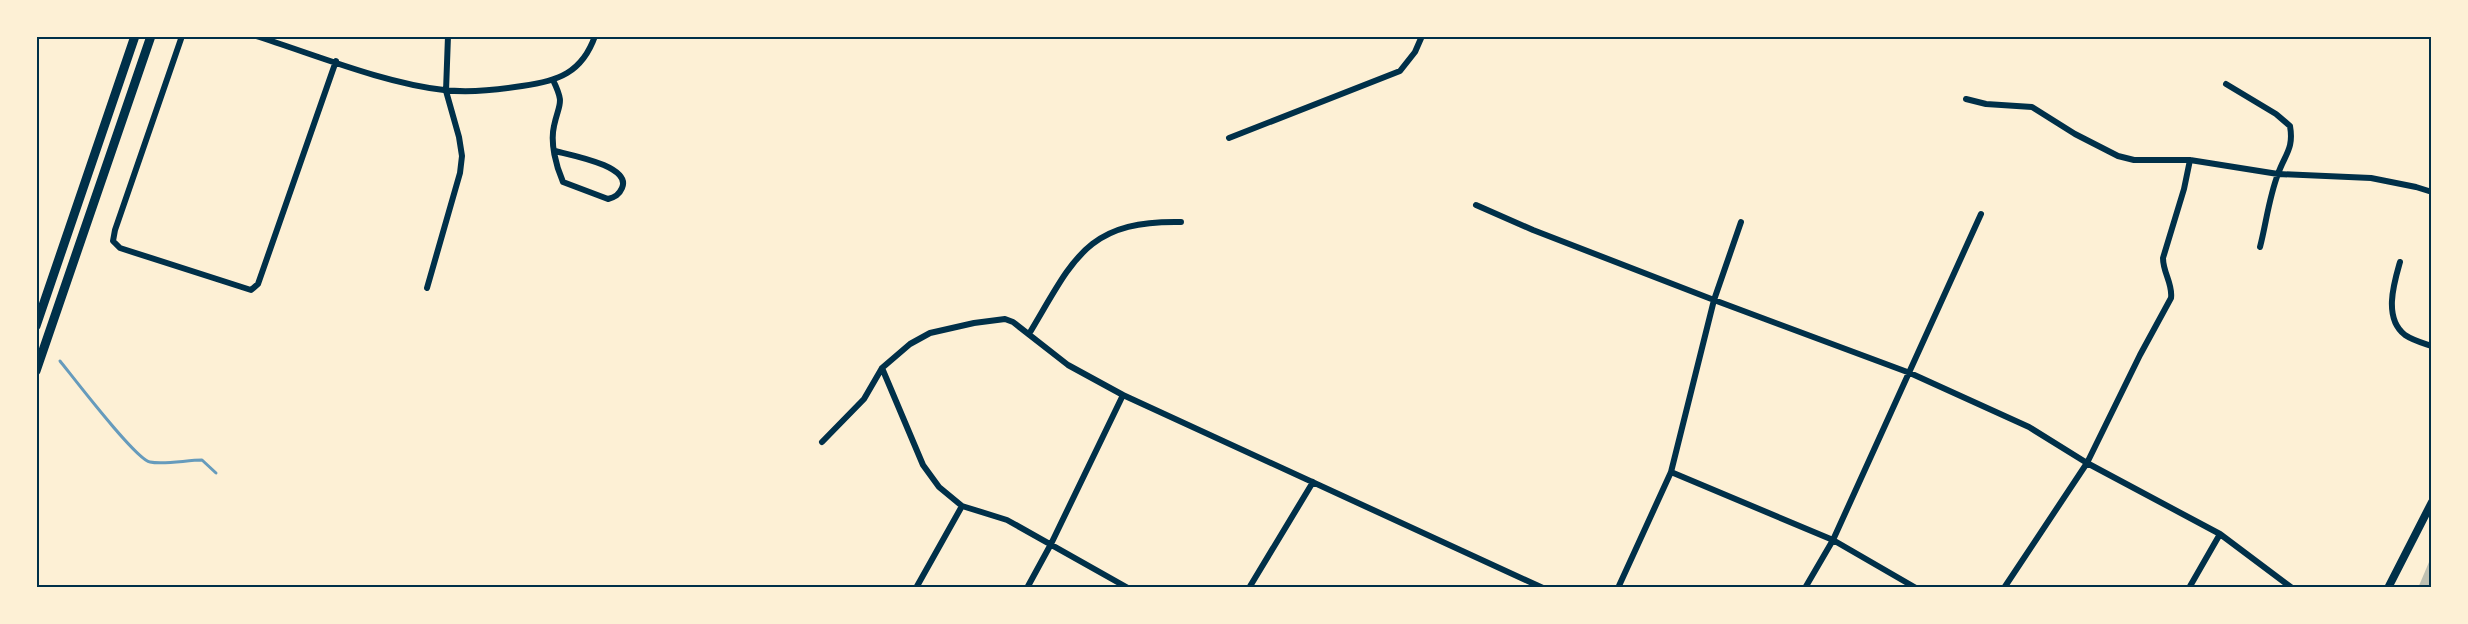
<svg xmlns="http://www.w3.org/2000/svg" width="2468" height="624" font-family="Cabin,sans-serif">
  <style>
    .lines { fill: none; stroke-linecap: round; stroke-linejoin: round }
    .stream { stroke: #669bbc; stroke-width: 3 }
    .building { fill: #bec0b2 }
    .minor { stroke: #003049; stroke-width: 6 }
    .tertiary { stroke: #003049; stroke-width: 8 }
    .primary { stroke: #003049; stroke-width: 9 }
    .neatline { fill: none; stroke: #003049; stroke-width: 2 }
  </style>
  <rect width="100%" height="100%" fill="#fdf0d5"/>
  <g class="lines">
    <path class="stream" d="M 60,361 C 73,377 136,460 150,462 C 164,465 187,460 202,460 L 216,473"/>
  </g>
  <path class="building" d="M 2432,555 L 2432,588 L 2418,588 Z"/>
  <g class="lines">
    <path class="minor" d="M 182,36 L 115,230 L 113,241 L 120,248 L 251,290 L 258,284 L 336,61
      M 256,36 C 316,55 383,83 444,90 C 469,93 497,90 522,86 C 558,81 582,73 595,36
      M 553,80 C 565,105 559,102 554,126 C 550,143 556,166 563,182 L 608,199 C 615,197 619,195 622,188 C 632,166 570,155 555,151
      M 2226,84 L 2276,114 L 2290,126 C 2294,149 2285,154 2278,174 C 2269,197 2266,224 2260,247
      M 1966,99 L 1986,104 L 2032,107 L 2075,134 L 2118,156 L 2134,160 L 2190,160 L 2278,174 L 2371,178 L 2416,187 L 2432,192
      M 1229,138 L 1400,71 L 1415,52 L 1422,36
      M 1476,205 L 1533,230 L 1714,300 L 1910,373 L 2029,427 L 2087,463 L 2220,534 L 2292,588
      M 2400,262 C 2394,283 2383,318 2405,335 C 2414,341 2423,343 2432,346
      M 427,288 L 460,173 L 462,156 L 459,137 L 446,91 L 448,36
      M 1029,334 C 1073,261 1085,220 1181,222
      M 882,368 L 923,465 L 939,487 L 962,506
      M 822,442 L 864,399 L 882,368 L 910,344 L 930,333 L 974,323 L 1005,319 L 1013,322 L 1068,365 L 1123,395
      M 1671,472 L 1833,540 L 1916,588
      M 916,588 L 962,506 L 1007,520 L 1128,588
      M 1027,588 L 1051,544 L 1123,395 L 1543,588
      M 1249,588 L 1313,482
      M 1618,588 L 1671,472 L 1714,300 L 1741,222
      M 1805,588 L 1833,540 L 1981,214
      M 2004,588 L 2087,463 L 2140,355 L 2171,298 C 2173,284 2163,273 2163,258 L 2184,189 L 2190,160
      M 2189,588 L 2220,534"/>
    <path class="tertiary" d="M 2388,588 L 2432,502"/>
    <path class="primary" d="M 36,326 L 135,36
      M 36,371 L 151,36"/>
  </g>
  <rect width="2468" height="624" fill="none" stroke="#fdf0d5" stroke-width="75"/>
  <rect x="38" y="38" width="2392" height="548" class="neatline"/>
</svg>
